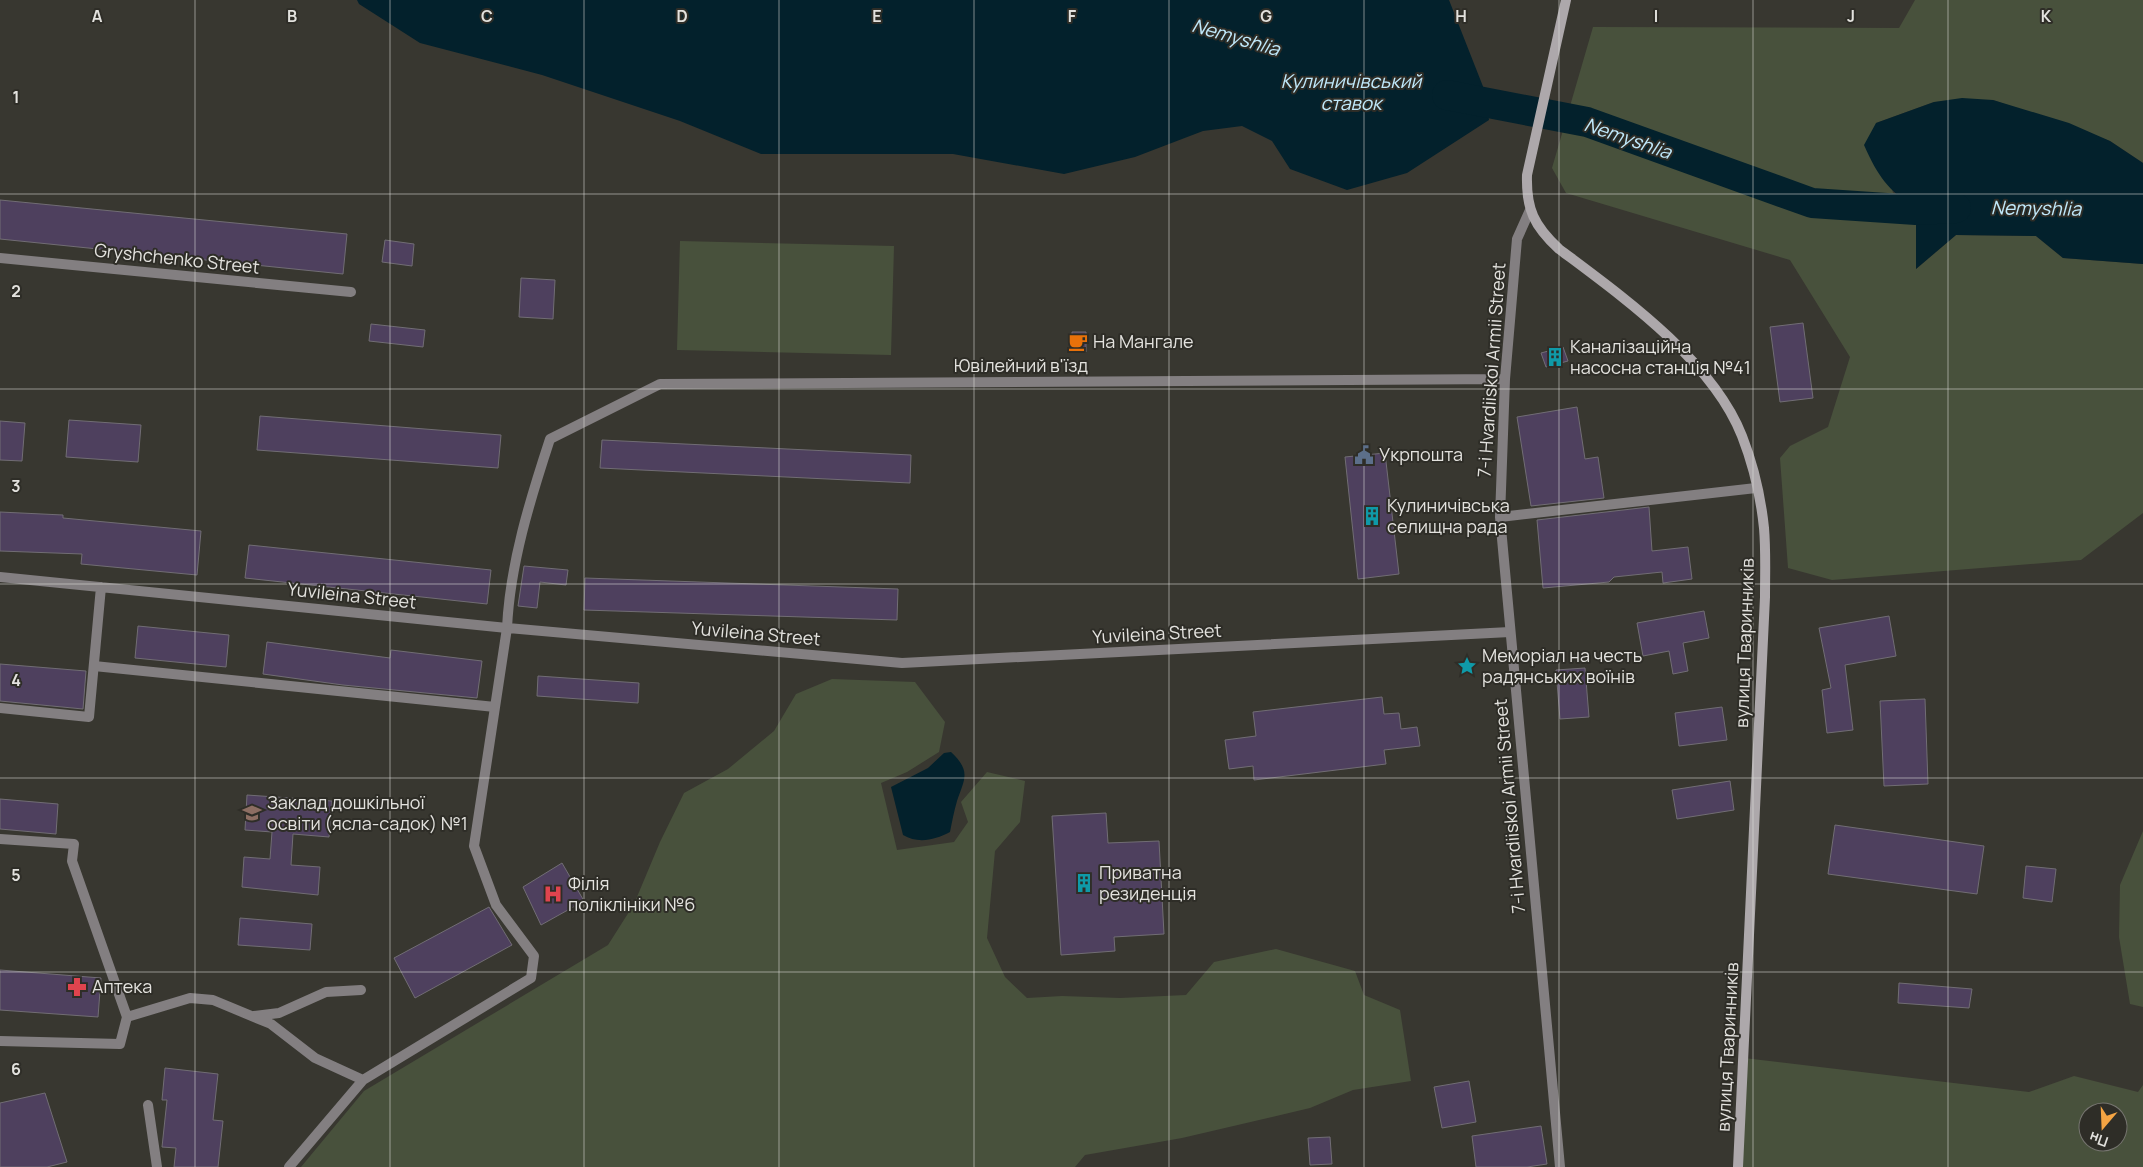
<svg xmlns="http://www.w3.org/2000/svg" width="2143" height="1167" font-family="Manrope,sans-serif">
  <style>
    .green { fill: #48513c; fill-rule: evenodd }
    .water { fill: #03212c }
    .lines { fill: none; stroke-linecap: round; stroke-linejoin: round }
    .river { stroke: #03212c; stroke-width: 30 }
    .building { fill: #4e405e; stroke: #716d74 }
    .minor { stroke: #837f81; stroke-width: 10 }
    .secondary { stroke: #ada8ab; stroke-width: 10 }
    .grid { fill: none; stroke: #e3e2de; stroke-width: 1; stroke-opacity: 0.55 }
    .labels { text-anchor: middle; stroke-width: 4; stroke-linejoin: round; paint-order: stroke }
    .street-label { font-size: 18px; fill: #e3e2de; stroke: #2e2d27 }
    .poi-label { font-size: 18px; fill: #e3e2de; stroke: #2e2d27; text-anchor: start }
    .water-label { font-size: 19px; font-style: italic; fill: #c0e9fb; stroke: #2e2d27 }
    .grid-label { font-size: 16px; text-anchor: middle; font-weight: bold; fill: #e3e2de; stroke: #2e2d27; stroke-width: 4; stroke-linejoin: round; paint-order: stroke }
  </style>
  <rect width="100%" height="100%" fill="#383730"/>
  <path class="green" d="M 1915,0 L 2143,0 L 2143,163 L 2110,141 L 1993,100 L 1934,102 L 1876,123 L 1893,193 L 1916,210 L 1916,269 L 1956,235 L 2036,236 L 2063,258 L 2143,264 L 2143,513 L 2081,560 L 1832,580 L 1788,568 L 1780,458 L 1790,446 L 1828,427 L 1850,357 L 1790,260 L 1566,193 L 1552,168 L 1593,27 L 1899,28 Z
    M 680,241 L 894,246 L 891,355 L 677,350 Z
    M 832,679 L 915,682 L 945,722 L 939,752 L 907,772 L 881,783 L 897,850 L 954,842 L 968,822 L 961,802 L 987,772 L 1025,781 L 1020,822 L 995,851 L 987,938 L 1005,977 L 1027,998 L 1062,996 L 1120,998 L 1186,995 L 1214,962 L 1276,949 L 1355,971 L 1364,995 L 1400,1010 L 1411,1081 L 1353,1090 L 1310,1108 L 1182,1138 L 1085,1155 L 1075,1167 L 301,1167 L 364,1091 L 608,945 L 634,904 L 660,842 L 684,793 L 728,769 L 774,731 L 796,694 Z
    M 2143,831 L 2143,1007 L 2130,1004 L 2119,937 L 2120,885 Z
    M 1744,1058 L 2029,1092 L 2074,1076 L 2138,1092 L 2143,1085 L 2143,1167 L 1738,1167 ZM 2088,1112 L 2118,1112 L 2118,1142 L 2088,1142 Z"/>
  <path class="water" d="M 357,0 L 1449,0 L 1484,89 L 1489,120 L 1407,173 L 1347,190 L 1290,169 L 1272,141 L 1242,126 L 1203,131 L 1135,157 L 1064,174 L 953,154 L 761,154 L 680,121 L 542,75 L 420,43 L 359,4 Z
    M 1962,98 L 1993,100 L 2069,123 L 2110,141 L 2143,163 L 2143,264 L 2063,258 L 2036,236 L 1956,235 L 1916,269 L 1916,210 C 1888,189 1878,177 1864,145 L 1876,123 L 1934,102 Z
    M 951,752 C 971,771 965,778 957,801 C 954,811 952,822 950,832 C 935,840 918,844 903,835 L 891,787 L 928,768 L 944,753 Z"/>
  <g class="lines">
    <path class="river" d="M 1447,95 L 1587,122 L 1812,203 L 1916,210 L 1956,208"/>
  </g>
  <path class="building" d="M 0,200 L 347,234 L 343,274 L 0,239 Z
    M 385,240 L 414,244 L 412,266 L 382,262 Z
    M 521,278 L 555,280 L 553,319 L 519,317 Z
    M 1803,323 L 1813,398 L 1780,402 L 1770,327 Z
    M 371,324 L 425,330 L 423,347 L 369,341 Z
    M 1072,332 L 1086,332 L 1086,352 L 1072,352 Z
    M 1563,347 L 1568,361 L 1546,367 L 1541,353 Z
    M 1577,407 L 1585,459 L 1598,457 L 1604,498 L 1531,506 L 1517,417 Z
    M 260,416 L 501,435 L 498,468 L 257,450 Z
    M 69,420 L 141,425 L 138,462 L 66,457 Z
    M 0,421 L 25,423 L 22,461 L 0,460 Z
    M 602,440 L 911,455 L 910,483 L 600,468 Z
    M 1385,453 L 1399,574 L 1358,579 L 1345,457 Z
    M 1649,507 L 1652,551 L 1688,547 L 1692,579 L 1663,583 L 1662,572 L 1614,577 L 1609,582 L 1543,588 L 1537,520 Z
    M 0,512 L 63,515 L 63,518 L 201,531 L 197,575 L 81,564 L 82,554 L 0,551 Z
    M 249,545 L 491,570 L 487,604 L 245,578 Z
    M 524,566 L 568,570 L 566,585 L 540,582 L 537,608 L 518,606 Z
    M 585,578 L 898,589 L 897,620 L 584,610 Z
    M 1704,611 L 1709,638 L 1683,643 L 1688,671 L 1673,674 L 1669,651 L 1643,656 L 1637,623 Z
    M 1889,616 L 1896,656 L 1845,665 L 1853,730 L 1827,733 L 1822,690 L 1831,688 L 1819,628 Z
    M 138,626 L 229,635 L 226,667 L 135,658 Z
    M 267,642 L 390,658 L 391,650 L 482,661 L 477,698 L 343,685 L 263,674 Z
    M 0,664 L 86,671 L 83,709 L 0,701 Z
    M 1585,668 L 1589,717 L 1560,719 L 1556,670 Z
    M 538,676 L 639,683 L 638,703 L 537,696 Z
    M 1382,697 L 1384,714 L 1399,713 L 1401,729 L 1417,727 L 1420,746 L 1384,750 L 1386,764 L 1254,780 L 1253,766 L 1229,769 L 1225,740 L 1256,736 L 1253,712 Z
    M 1925,699 L 1928,784 L 1884,786 L 1880,701 Z
    M 1722,707 L 1727,740 L 1679,746 L 1675,713 Z
    M 1730,781 L 1734,810 L 1677,819 L 1672,790 Z
    M 247,795 L 332,801 L 329,837 L 293,834 L 291,865 L 320,867 L 318,895 L 242,887 L 244,857 L 270,859 L 272,832 L 245,830 Z
    M 0,799 L 58,804 L 56,834 L 0,829 Z
    M 1106,813 L 1108,843 L 1159,841 L 1164,934 L 1114,937 L 1115,951 L 1061,955 L 1052,816 Z
    M 1835,825 L 1984,846 L 1977,894 L 1828,874 Z
    M 562,863 L 584,901 L 541,925 L 523,887 Z
    M 2026,866 L 2056,869 L 2052,902 L 2023,898 Z
    M 489,907 L 512,945 L 415,998 L 394,958 Z
    M 240,918 L 312,924 L 310,950 L 238,945 Z
    M 0,970 L 101,978 L 98,1017 L 0,1010 Z
    M 1899,983 L 1972,989 L 1969,1008 L 1898,1003 Z
    M 165,1068 L 218,1074 L 213,1120 L 223,1121 L 218,1167 L 174,1167 L 176,1148 L 162,1147 L 167,1100 L 162,1100 Z
    M 1469,1081 L 1476,1122 L 1442,1128 L 1434,1087 Z
    M 45,1093 L 67,1162 L 47,1167 L 0,1167 L 0,1103 Z
    M 1541,1126 L 1547,1164 L 1527,1167 L 1476,1167 L 1472,1136 Z
    M 1330,1137 L 1332,1164 L 1310,1165 L 1308,1138 Z"/>
  <g class="lines">
    <path class="minor" d="M 1530,210 L 1517,239 L 1505,379 L 1500,517 L 1560,1167
      M 0,258 L 351,292
      M 1500,517 L 1756,488
      M 0,577 L 507,628 L 902,663 L 1510,632
      M 94,666 L 495,707
      M 0,708 L 89,717 L 101,587
      M 0,839 L 74,844 L 72,861 L 127,1017 L 120,1044 L 0,1041
      M 254,1016 L 279,1013 L 326,992 L 361,990
      M 127,1017 L 190,998 L 213,1000 L 271,1024 L 315,1058 L 363,1080
      M 148,1105 L 157,1167
      M 289,1167 L 363,1080 L 531,978 L 534,956 L 496,905 L 474,846 L 507,628 C 510,564 530,500 550,439 L 660,384 L 1505,379"/>
    <path class="secondary" d="M 1566,0 L 1527,175 C 1526,209 1534,226 1559,249 C 1623,297 1712,360 1742,436 C 1753,464 1761,499 1764,528 C 1766,551 1765,574 1765,597 L 1738,1167"/>
  </g>
  <path class="grid" d="M 195,0 L 195,1167M 390,0 L 390,1167M 584,0 L 584,1167M 779,0 L 779,1167M 974,0 L 974,1167M 1169,0 L 1169,1167M 1364,0 L 1364,1167M 1559,0 L 1559,1167M 1753,0 L 1753,1167M 1948,0 L 1948,1167M 0,194 L 2143,194M 0,389 L 2143,389M 0,584 L 2143,584M 0,778 L 2143,778M 0,972 L 2143,972"/>
  <defs>
    <g id="cafe-bare" transform="scale(1.5)"><path d="M-5.5-4.5H6V0H3Q3 3.5 0 3.5H-2.5Q-5.5 3.5-5.5 0ZM3-3.2v2h1.7v-2ZM-6 4.5H4V6H-6Z" fill="#e8710a" stroke="#2e2d27" stroke-width="2.5" paint-order="stroke"/></g>
    <g id="building-bare" transform="scale(1.5)"><path d="M-4-6H4V6H1V3H-1V6H-4ZM-2.5-4.3h1.7v1.8h-1.7ZM.8-4.3h1.7v1.8H.8ZM-2.5-1h1.7V.8h-1.7ZM.8-1h1.7V.8H.8Z" fill="#0f9aa8" stroke="#2e2d27" stroke-width="2.5" paint-order="stroke"/></g>
    <g id="civic-bare" transform="scale(1.5)"><path d="M-.6-6.5H3V-4.5H.6V-3L4-1V1h2V6H-6V1h2V-1L-.6-3ZM-1.2 2.5V6h2.4V2.5Z" fill="#5c6f8a" stroke="#2e2d27" stroke-width="2.5" paint-order="stroke"/></g>
    <g id="sight-bare" transform="scale(1.5)"><path d="M0-6L1.8-2.2L6-1.7L2.9 1.2L3.7 5.4L0 3.3L-3.7 5.4L-2.9 1.2L-6-1.7L-1.8-2.2Z" fill="#0f9aa8" stroke="#2e2d27" stroke-width="2.5" paint-order="stroke"/></g>
    <g id="school-bare" transform="scale(1.5)"><path d="M0-5L7-2L0 1L-7-2ZM-4 1L0 2.5L4 1V4Q0 6-4 4Z" fill="#8d6e63" stroke="#2e2d27" stroke-width="2.5" paint-order="stroke"/></g>
    <g id="hospital-bare" transform="scale(1.5)"><path d="M-5-5h3v3.5h4V-5h3V5h-3V1.5h-4V5h-3Z" fill="#e0444e" stroke="#2e2d27" stroke-width="2.5" paint-order="stroke"/></g>
    <g id="pharmacy-bare" transform="scale(1.5)"><path d="M-2-6h4v4h4v4h-4v4h-4v-4h-4v-4h4Z" fill="#e0444e" stroke="#2e2d27" stroke-width="2.5" paint-order="stroke"/></g>
  </defs>
  <g fill-rule="evenodd">
    <use href="#cafe-bare" x="1078" y="342"/>
    <use href="#building-bare" x="1555" y="357"/>
    <use href="#civic-bare" x="1364" y="455"/>
    <use href="#building-bare" x="1372" y="516"/>
    <use href="#sight-bare" x="1467" y="666"/>
    <use href="#school-bare" x="252" y="813"/>
    <use href="#building-bare" x="1084" y="883"/>
    <use href="#hospital-bare" x="553" y="894"/>
    <use href="#pharmacy-bare" x="77" y="987"/>
  </g>
  <g class="labels">
    <g class="street-label">
      <text transform="translate(177 259) rotate(6)" y="6">Gryshchenko Street</text>
      <text x="1021" y="372">Ювілейний в'їзд</text>
      <text transform="translate(1492 370) rotate(-86)" y="6">7-i Hvardiiskoi Armii Street</text>
      <text transform="translate(352 596) rotate(6)" y="6">Yuvileina Street</text>
      <text transform="translate(756 634) rotate(5)" y="6">Yuvileina Street</text>
      <text transform="translate(1157 634) rotate(-3)" y="6">Yuvileina Street</text>
      <text transform="translate(1745 643) rotate(-88)" y="6">вулиця Тваринників</text>
      <text transform="translate(1510 806) rotate(-95)" y="6">7-i Hvardiiskoi Armii Street</text>
      <text transform="translate(1728 1047) rotate(-87)" y="6">вулиця Тваринників</text>
    </g>
    <g class="poi-label">
      <text x="1093" y="348">На Мангале</text>
      <text x="1570" y="353">Каналізаційна<tspan x="1570" dy="21">насосна станція №41</tspan></text>
      <text x="1379" y="461">Укрпошта</text>
      <text x="1387" y="512">Кулиничівська<tspan x="1387" dy="21">селищна рада</tspan></text>
      <text x="1482" y="662">Меморіал на честь<tspan x="1482" dy="21">радянських воїнів</tspan></text>
      <text x="267" y="809">Заклад дошкільної<tspan x="267" dy="21">освіти (ясла-садок) №1</tspan></text>
      <text x="1099" y="879">Приватна<tspan x="1099" dy="21">резиденція</tspan></text>
      <text x="568" y="890">Філія<tspan x="568" dy="21">поліклініки №6</tspan></text>
      <text x="92" y="993">Аптека</text>
    </g>
    <g class="water-label">
      <text transform="translate(1236 37) rotate(16)" y="7">Nemyshlia</text>
      <text x="1351" y="88">Кулиничівський<tspan x="1351" dy="22">ставок</tspan></text>
      <text transform="translate(1628 138) rotate(19)" y="7">Nemyshlia</text>
      <text transform="translate(2036 208) rotate(1)" y="7">Nemyshlia</text>
    </g>
  </g>
  <g class="grid-label">
    <text x="97" y="22">A</text>
    <text x="292" y="22">B</text>
    <text x="487" y="22">C</text>
    <text x="682" y="22">D</text>
    <text x="877" y="22">E</text>
    <text x="1072" y="22">F</text>
    <text x="1266" y="22">G</text>
    <text x="1461" y="22">H</text>
    <text x="1656" y="22">I</text>
    <text x="1851" y="22">J</text>
    <text x="2046" y="22">K</text>
    <text x="16" y="103">1</text>
    <text x="16" y="297">2</text>
    <text x="16" y="492">3</text>
    <text x="16" y="686">4</text>
    <text x="16" y="881">5</text>
    <text x="16" y="1075">6</text>
  </g>
  <g transform="translate(2103 1127) rotate(199)"><circle r="24" fill="#2e2d27" stroke="#767570"/>
  <path d="M0-4L9 19L0 12L-9 19Z" fill="#f4a443"/>
  <text y="-8" font-size="14" font-weight="bold" text-anchor="middle" fill="#e3e2de">Пн</text>
  </g>
</svg>
